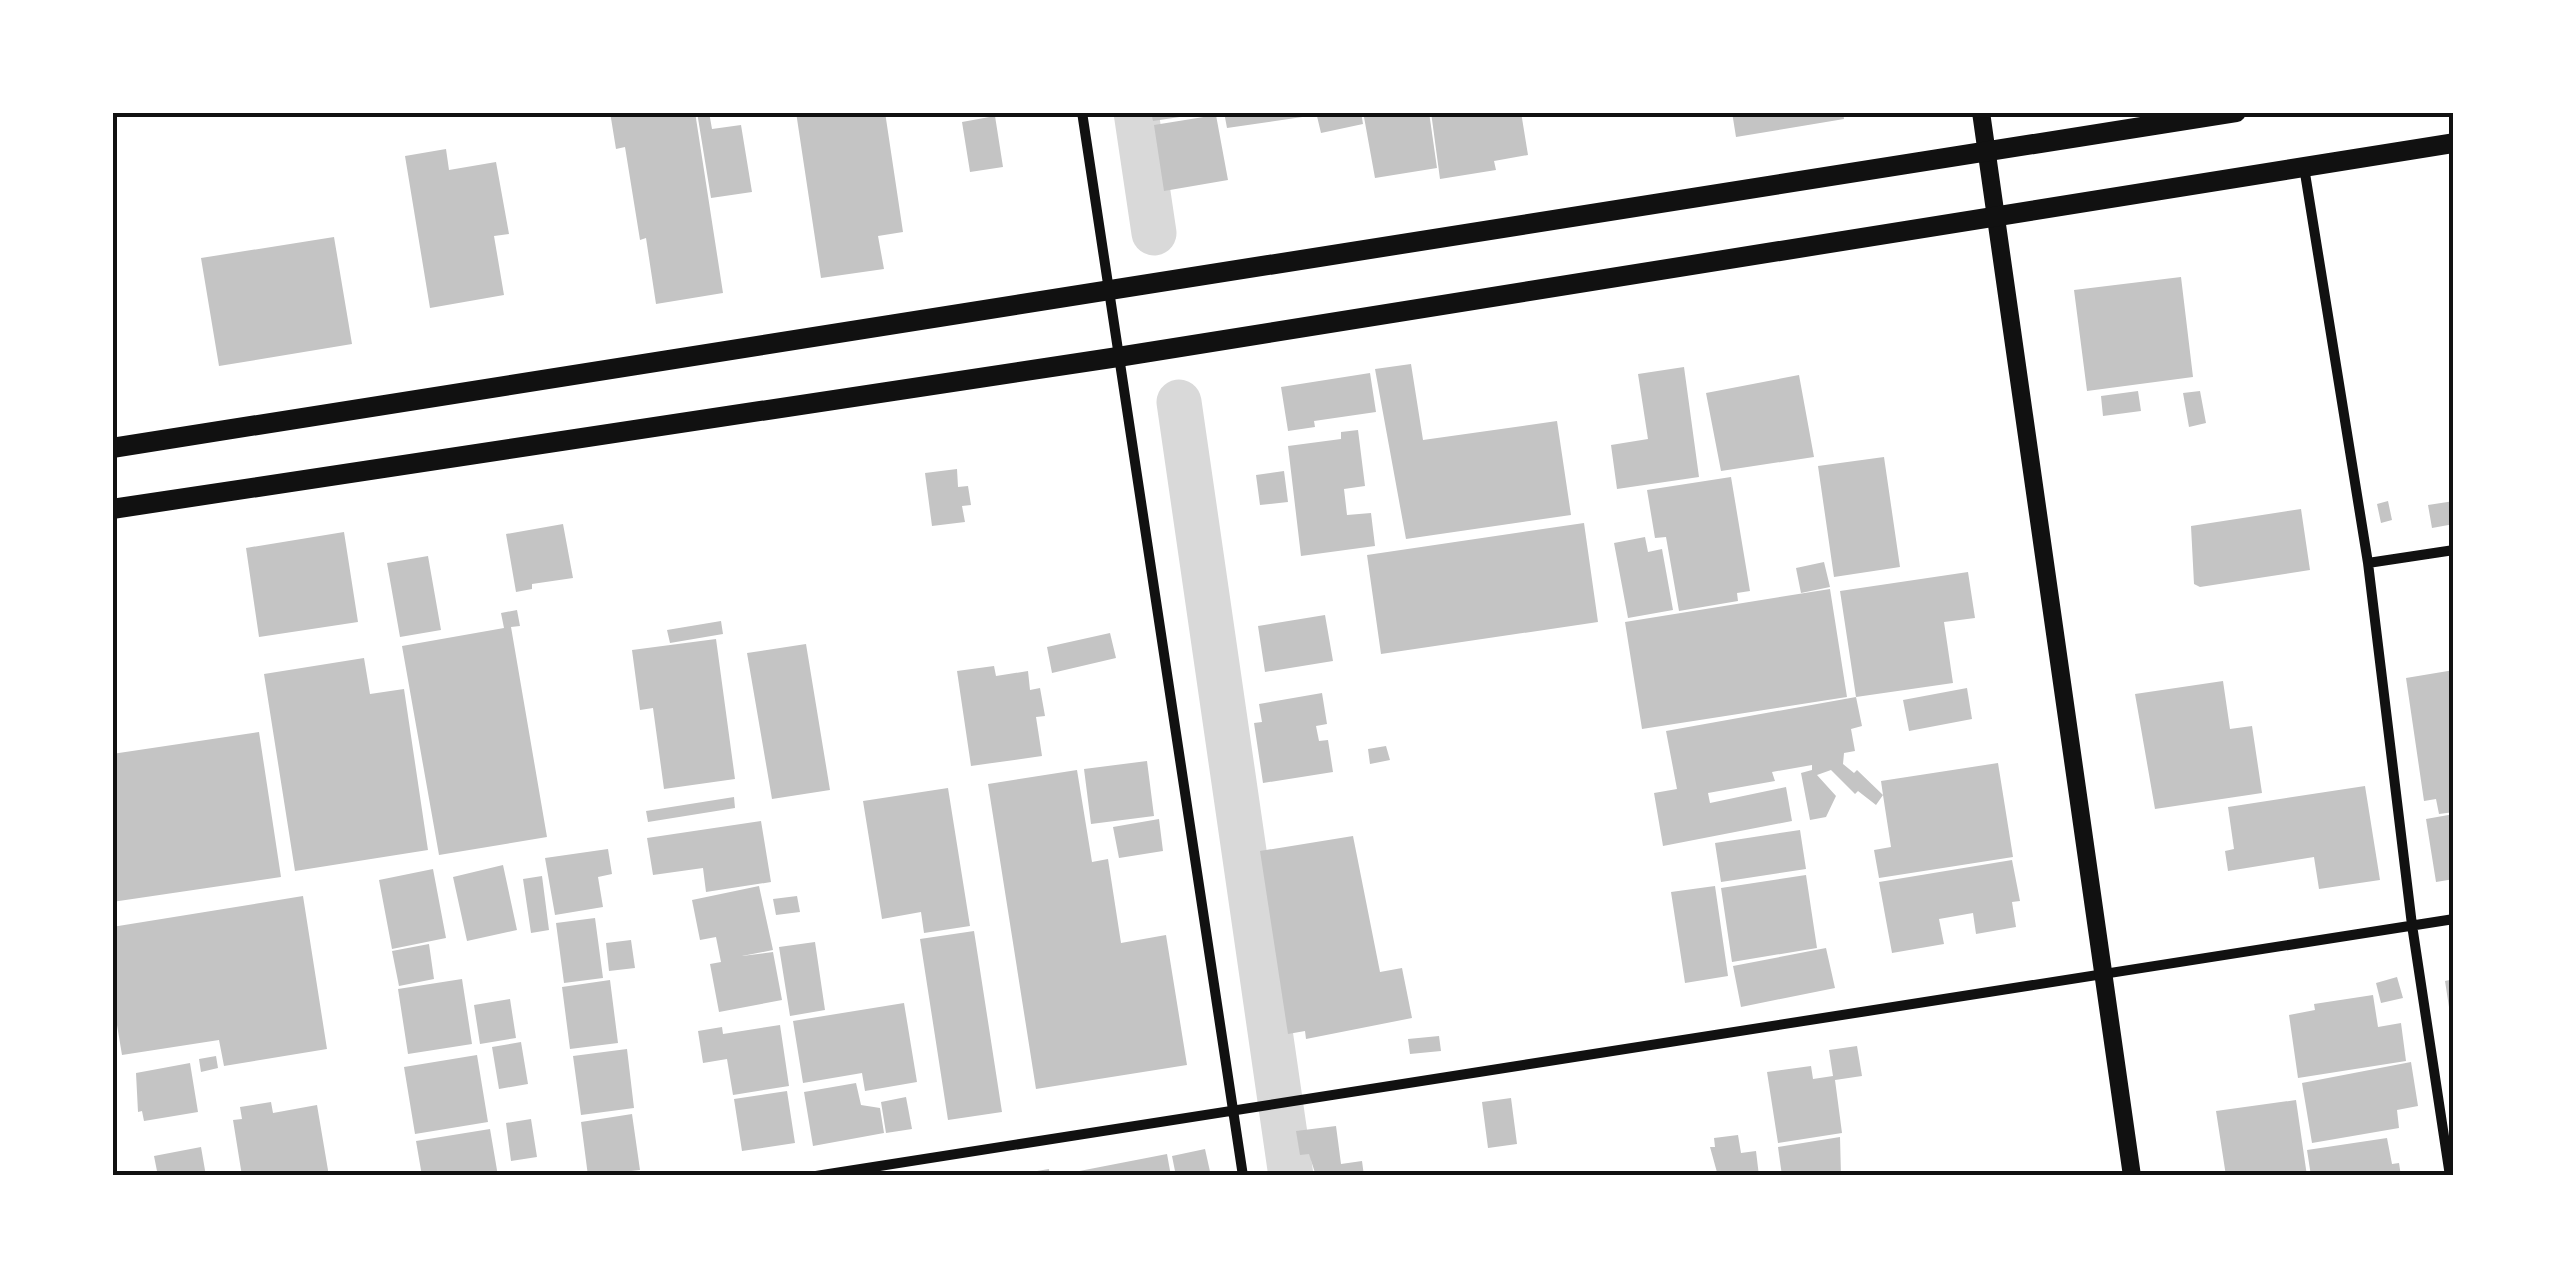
<svg xmlns="http://www.w3.org/2000/svg" width="2566" height="1288" font-family="Georgia,serif">
  <style>
    .lines { fill: none; stroke-linecap: round; stroke-linejoin: round }
    .canal { stroke: #d9d9d9; stroke-width: 45 }
    .building { fill: #c4c4c4 }
    .minor { stroke: #111; stroke-width: 10 }
    .tertiary { stroke: #111; stroke-width: 18 }
    .secondary { stroke: #111; stroke-width: 20 }
    .neatline { fill: none; stroke: #111; stroke-width: 4 }
  </style>
  <rect width="100%" height="100%" fill="#fff"/>
  <g class="lines">
    <path class="canal" d="M 1136,112 L 1154,233
      M 1179,402 L 1291,1176"/>
  </g>
  <path class="building" d="M 610,112 L 695,112 L 723,293 L 656,304 L 646,238 L 640,240 L 625,147 L 616,149 Z
    M 697,112 L 709,112 L 712,129 L 741,125 L 752,192 L 711,198 Z
    M 796,112 L 885,112 L 903,232 L 878,236 L 884,269 L 821,278 Z
    M 1151,112 L 1193,112 L 1193,115 L 1153,121 Z
    M 1224,112 L 1316,112 L 1316,115 L 1227,128 Z
    M 1316,112 L 1361,112 L 1363,124 L 1321,133 Z
    M 1389,112 L 1429,112 L 1437,168 L 1375,178 L 1364,117 Z
    M 1431,112 L 1521,112 L 1528,155 L 1494,161 L 1496,170 L 1440,179 Z
    M 1732,112 L 1843,112 L 1844,119 L 1736,137 Z
    M 1216,115 L 1228,180 L 1164,191 L 1154,125 Z
    M 995,116 L 1003,167 L 970,172 L 962,122 Z
    M 446,149 L 449,170 L 496,162 L 509,234 L 494,236 L 504,295 L 430,308 L 405,156 Z
    M 334,237 L 352,344 L 219,366 L 201,258 Z
    M 2181,277 L 2193,377 L 2087,391 L 2074,290 Z
    M 1411,364 L 1423,440 L 1557,421 L 1571,515 L 1406,539 L 1375,369 Z
    M 1684,367 L 1699,477 L 1617,489 L 1611,445 L 1648,439 L 1638,374 Z
    M 1370,373 L 1376,412 L 1314,421 L 1315,427 L 1288,431 L 1281,387 Z
    M 1799,375 L 1814,457 L 1721,471 L 1706,393 Z
    M 2138,391 L 2141,411 L 2103,416 L 2101,396 Z
    M 2200,391 L 2206,423 L 2189,427 L 2183,393 Z
    M 1358,430 L 1365,486 L 1344,489 L 1347,515 L 1371,513 L 1375,546 L 1301,556 L 1288,446 L 1341,439 L 1341,432 Z
    M 1884,457 L 1900,567 L 1834,577 L 1818,466 Z
    M 957,469 L 958,487 L 968,486 L 971,505 L 962,506 L 965,522 L 932,526 L 925,473 Z
    M 1284,471 L 1288,502 L 1260,505 L 1256,475 Z
    M 1731,477 L 1750,591 L 1737,593 L 1738,601 L 1679,611 L 1666,537 L 1655,538 L 1647,490 Z
    M 2388,501 L 2392,520 L 2381,523 L 2377,504 Z
    M 2454,501 L 2454,524 L 2432,528 L 2428,505 Z
    M 2301,509 L 2310,570 L 2200,587 L 2194,584 L 2191,526 Z
    M 1584,523 L 1598,622 L 1381,654 L 1367,555 Z
    M 563,524 L 573,578 L 532,584 L 532,589 L 516,592 L 506,534 Z
    M 344,532 L 358,622 L 259,637 L 246,548 Z
    M 1645,537 L 1648,552 L 1662,549 L 1673,610 L 1628,618 L 1614,543 Z
    M 428,556 L 441,630 L 400,637 L 387,563 Z
    M 1824,562 L 1830,587 L 1801,593 L 1796,568 Z
    M 1968,572 L 1975,618 L 1944,622 L 1953,683 L 1856,697 L 1862,726 L 1851,729 L 1855,751 L 1844,753 L 1843,764 L 1854,773 L 1857,770 L 1883,795 L 1881,781 L 1998,763 L 2013,857 L 1879,878 L 1874,850 L 1891,847 L 1883,795 L 1876,805 L 1858,791 L 1855,794 L 1831,770 L 1817,775 L 1836,796 L 1826,817 L 1810,820 L 1801,773 L 1812,770 L 1812,765 L 1772,772 L 1775,781 L 1708,793 L 1710,803 L 1786,787 L 1792,821 L 1663,846 L 1654,793 L 1677,789 L 1666,731 L 1856,697 L 1840,591 Z
    M 1830,589 L 1847,697 L 1642,729 L 1625,622 Z
    M 517,610 L 520,626 L 511,627 L 547,837 L 439,855 L 402,646 L 504,628 L 501,613 Z
    M 1325,615 L 1333,661 L 1265,672 L 1258,626 Z
    M 721,621 L 723,634 L 670,643 L 667,630 Z
    M 1110,633 L 1116,658 L 1052,673 L 1047,647 Z
    M 716,639 L 735,779 L 664,789 L 653,708 L 640,710 L 632,650 Z
    M 806,644 L 830,790 L 772,799 L 747,653 Z
    M 364,658 L 370,694 L 404,689 L 428,850 L 295,871 L 264,674 Z
    M 994,666 L 996,676 L 1028,671 L 1030,690 L 1040,688 L 1045,716 L 1036,717 L 1042,756 L 971,766 L 957,671 Z
    M 2454,670 L 2454,812 L 2439,814 L 2436,799 L 2424,801 L 2406,678 Z
    M 2223,681 L 2230,729 L 2252,726 L 2262,793 L 2155,809 L 2135,694 Z
    M 1967,688 L 1972,719 L 1909,731 L 1903,700 Z
    M 1322,693 L 1327,724 L 1316,726 L 1319,741 L 1328,740 L 1333,772 L 1263,783 L 1254,723 L 1262,722 L 1259,704 Z
    M 259,732 L 281,877 L 112,902 L 112,754 Z
    M 1386,746 L 1390,760 L 1370,764 L 1368,749 Z
    M 1147,761 L 1154,816 L 1091,824 L 1084,769 Z
    M 1077,770 L 1092,862 L 1108,859 L 1121,943 L 1166,935 L 1187,1065 L 1036,1089 L 988,784 Z
    M 2365,786 L 2380,880 L 2319,889 L 2314,857 L 2228,871 L 2225,851 L 2234,849 L 2228,807 Z
    M 948,788 L 970,926 L 924,933 L 921,912 L 882,919 L 863,801 Z
    M 734,797 L 735,808 L 648,822 L 646,811 Z
    M 2454,814 L 2454,879 L 2436,882 L 2426,819 Z
    M 1159,819 L 1163,851 L 1119,858 L 1113,827 Z
    M 761,821 L 771,882 L 706,892 L 703,868 L 653,875 L 647,838 Z
    M 1800,830 L 1806,869 L 1721,882 L 1715,843 Z
    M 1353,836 L 1380,972 L 1402,968 L 1412,1018 L 1306,1039 L 1305,1031 L 1288,1034 L 1260,851 Z
    M 608,849 L 612,874 L 598,877 L 603,907 L 555,915 L 545,858 Z
    M 2012,860 L 2020,901 L 2012,902 L 2016,927 L 1976,934 L 1973,913 L 1939,919 L 1944,944 L 1892,953 L 1879,882 Z
    M 503,865 L 517,930 L 467,941 L 453,877 Z
    M 433,869 L 446,938 L 392,949 L 379,880 Z
    M 1806,875 L 1817,948 L 1732,962 L 1721,888 Z
    M 542,876 L 549,930 L 531,933 L 523,879 Z
    M 759,886 L 773,950 L 742,956 L 773,952 L 782,1000 L 719,1012 L 710,964 L 721,962 L 716,937 L 700,940 L 692,900 Z
    M 1715,886 L 1728,976 L 1685,983 L 1671,892 Z
    M 303,896 L 327,1049 L 224,1066 L 219,1040 L 122,1055 L 112,995 L 112,927 Z
    M 797,896 L 800,912 L 776,915 L 773,899 Z
    M 595,918 L 603,978 L 564,983 L 556,923 Z
    M 974,931 L 1002,1112 L 948,1120 L 920,939 Z
    M 631,940 L 635,968 L 609,971 L 606,943 Z
    M 815,942 L 825,1010 L 790,1016 L 779,947 Z
    M 429,944 L 434,979 L 399,986 L 392,951 Z
    M 1826,948 L 1835,988 L 1741,1007 L 1733,966 Z
    M 2397,977 L 2403,998 L 2381,1003 L 2376,983 Z
    M 462,979 L 472,1044 L 408,1054 L 398,989 Z
    M 2454,979 L 2454,1020 L 2451,1020 L 2445,981 Z
    M 610,980 L 618,1043 L 570,1049 L 562,987 Z
    M 2373,995 L 2378,1027 L 2401,1023 L 2406,1061 L 2298,1078 L 2289,1015 L 2315,1010 L 2314,1004 Z
    M 510,999 L 516,1038 L 480,1044 L 474,1005 Z
    M 904,1003 L 917,1082 L 865,1091 L 862,1073 L 803,1083 L 793,1021 Z
    M 780,1025 L 789,1086 L 733,1095 L 727,1059 L 703,1063 L 698,1031 L 722,1027 L 723,1034 Z
    M 1439,1036 L 1441,1051 L 1410,1054 L 1408,1039 Z
    M 521,1042 L 528,1084 L 499,1089 L 492,1047 Z
    M 1857,1046 L 1862,1076 L 1835,1080 L 1842,1133 L 1778,1143 L 1767,1072 L 1811,1066 L 1813,1079 L 1833,1076 L 1829,1050 Z
    M 627,1049 L 634,1108 L 581,1115 L 573,1056 Z
    M 477,1055 L 488,1122 L 415,1134 L 404,1067 Z
    M 216,1056 L 218,1068 L 201,1072 L 199,1059 Z
    M 2411,1062 L 2418,1106 L 2397,1110 L 2399,1128 L 2312,1143 L 2302,1083 Z
    M 190,1063 L 198,1112 L 144,1121 L 142,1111 L 138,1112 L 136,1073 Z
    M 856,1083 L 861,1105 L 880,1108 L 884,1133 L 813,1146 L 804,1092 Z
    M 787,1091 L 795,1143 L 742,1151 L 734,1099 Z
    M 906,1097 L 912,1129 L 886,1133 L 881,1102 Z
    M 1511,1098 L 1517,1144 L 1488,1148 L 1482,1102 Z
    M 2296,1100 L 2307,1176 L 2226,1176 L 2216,1111 Z
    M 271,1102 L 273,1113 L 317,1105 L 329,1176 L 242,1176 L 233,1120 L 242,1119 L 240,1107 Z
    M 632,1114 L 640,1170 L 588,1176 L 581,1122 Z
    M 531,1119 L 537,1157 L 511,1161 L 506,1123 Z
    M 1336,1126 L 1341,1164 L 1362,1161 L 1364,1176 L 1316,1176 L 1309,1154 L 1300,1155 L 1296,1131 Z
    M 490,1129 L 498,1176 L 422,1176 L 416,1141 Z
    M 1738,1135 L 1741,1153 L 1756,1151 L 1759,1176 L 1718,1176 L 1710,1147 L 1715,1147 L 1714,1138 Z
    M 1840,1137 L 1841,1176 L 1782,1176 L 1778,1147 Z
    M 2387,1138 L 2392,1164 L 2399,1163 L 2401,1176 L 2311,1176 L 2307,1150 Z
    M 201,1147 L 206,1176 L 158,1176 L 154,1156 Z
    M 1205,1149 L 1211,1176 L 1176,1176 L 1172,1156 Z
    M 1167,1154 L 1171,1176 L 1064,1176 L 1064,1174 Z
    M 1049,1169 L 1050,1176 L 1026,1176 L 1025,1173 Z"/>
  <g class="lines">
    <path class="minor" d="M 1082,112 L 1243,1176
      M 2304,167 L 2368,563 L 2412,925 L 2450,1176
      M 2368,563 L 2454,550
      M 816,1176 L 2454,919"/>
    <path class="tertiary" d="M 1981,112 L 2132,1176"/>
    <path class="secondary" d="M 112,448 L 2236,112
      M 112,509 L 1118,357 L 2454,143"/>
  </g>
  <rect width="2566" height="1288" fill="none" stroke="#ffffff" stroke-width="230"/>
  <rect x="115" y="115" width="2336" height="1058" class="neatline"/>
</svg>
